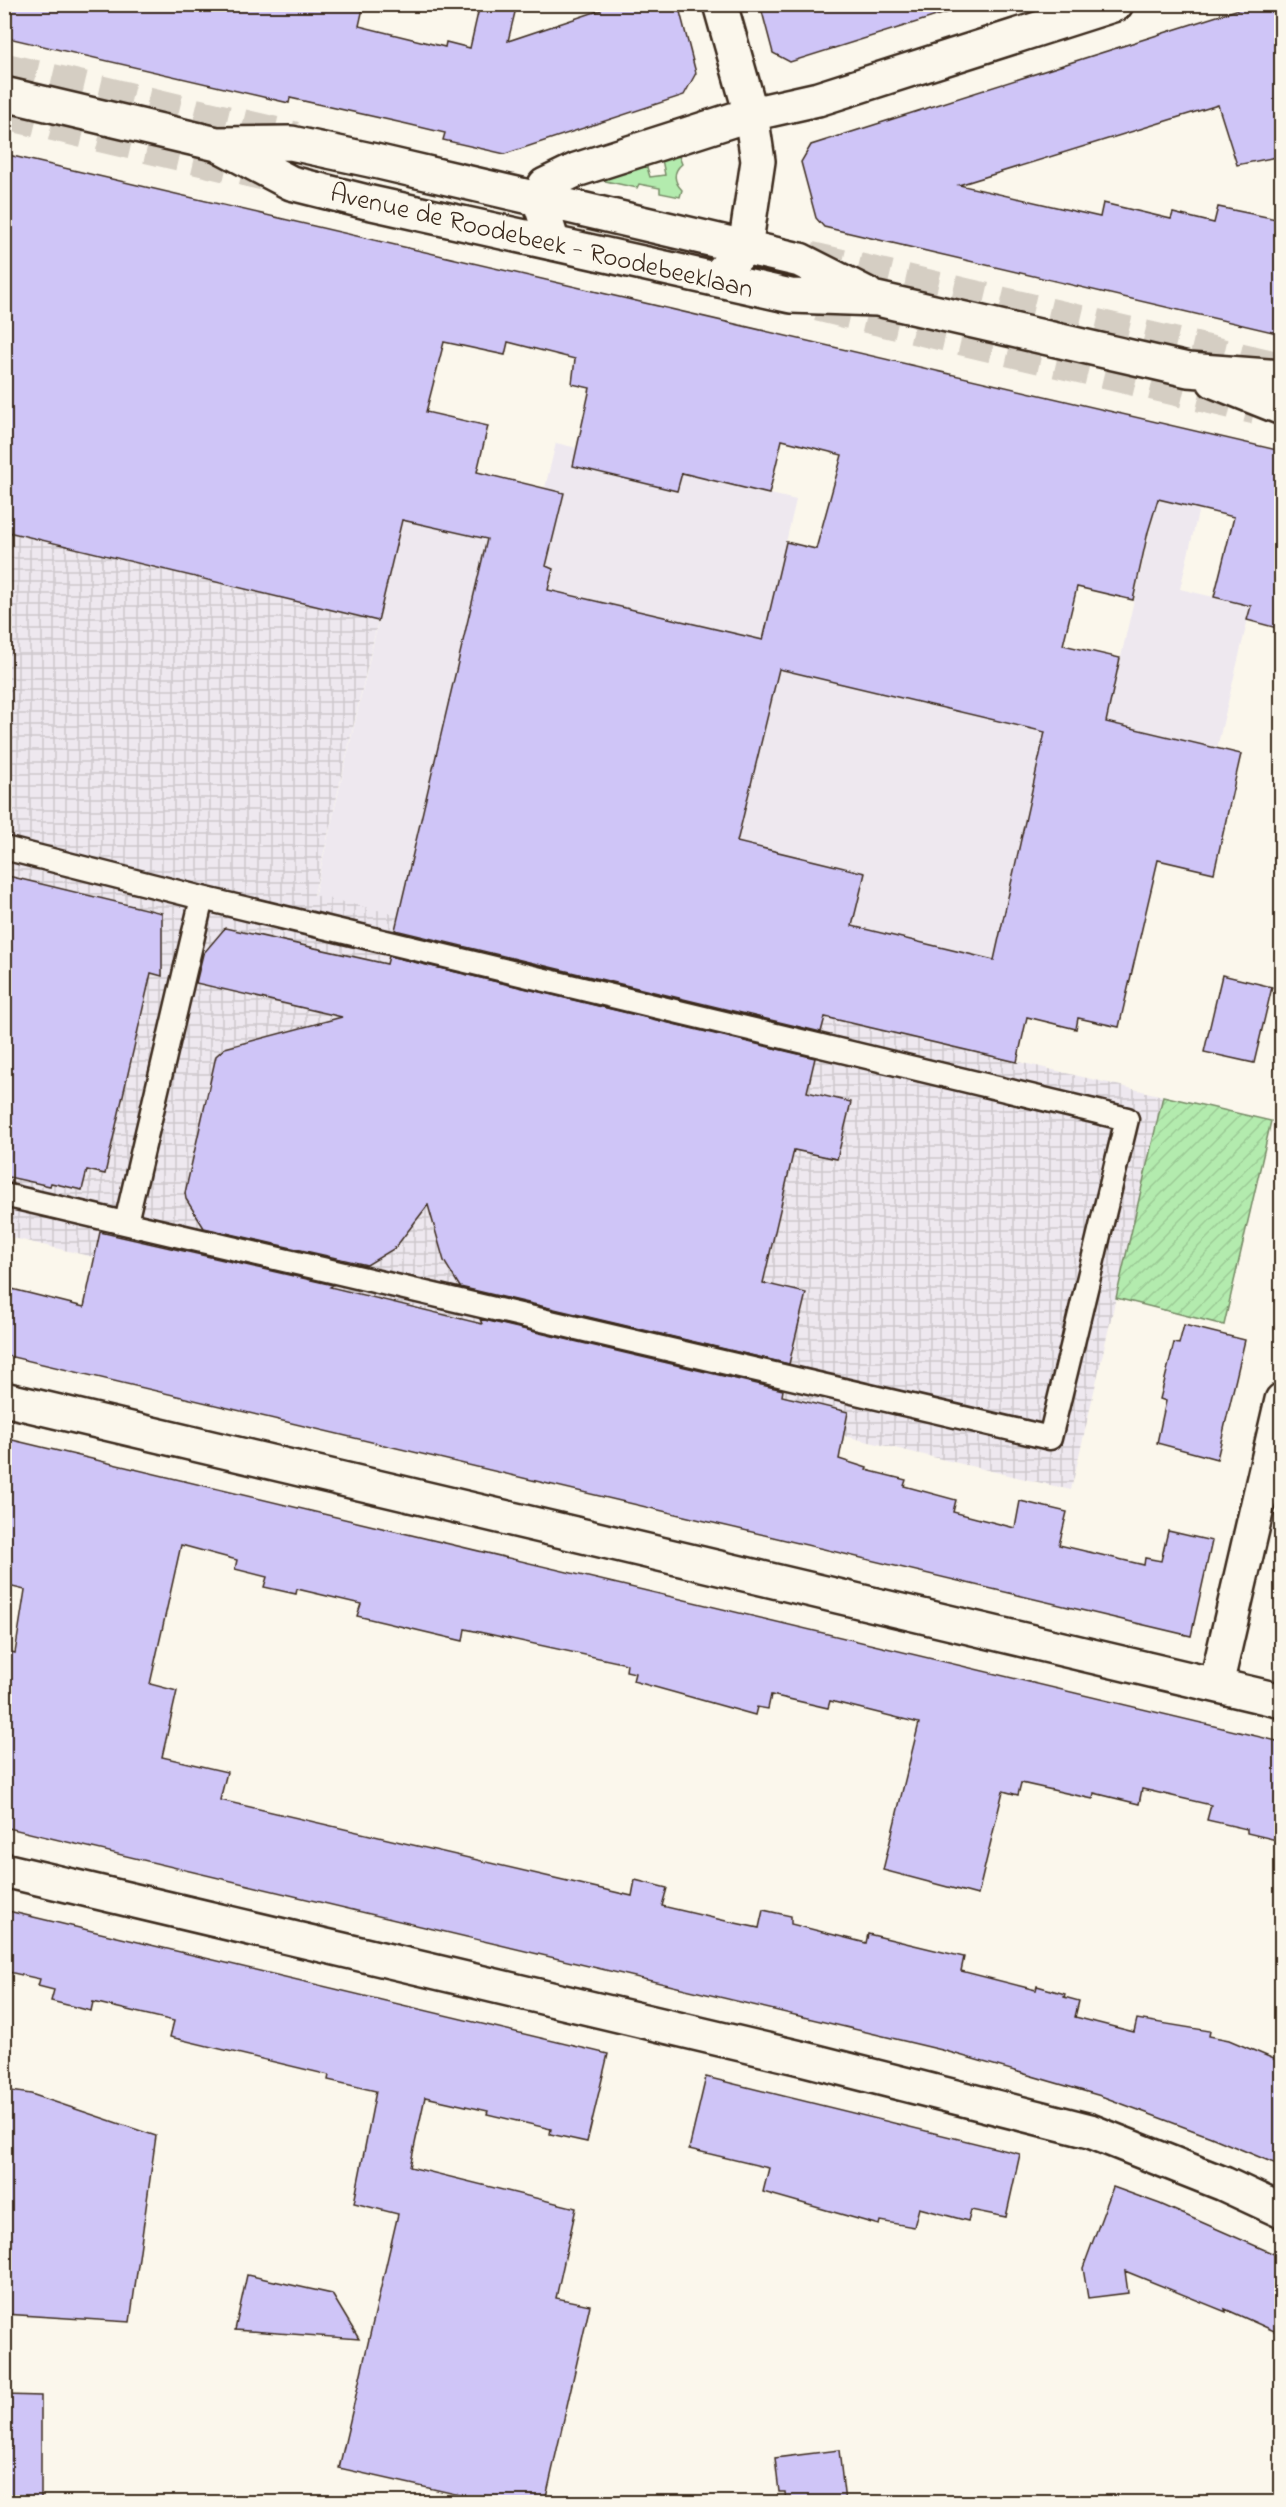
<svg xmlns="http://www.w3.org/2000/svg" width="1286" height="2507" font-family="'Indie Flower',sans-serif">
  <style>
    .built { fill: #eee8ef }
    .industrial { fill: url(#industrial-grid) }
    .grass { fill: #b3ebae; stroke: #778a66; stroke-width: 1.5 }
    .garden { fill: url(#garden-furrows); stroke: #778a66; stroke-width: 1.5 }
    .building { fill: #cfc5f7; stroke: #3b2a1e; stroke-width: 1.5; fill-rule: evenodd }
    .lines { fill: none; stroke-linecap: round; stroke-linejoin: round }
    .highway-tunnel { stroke: #d5cec3; stroke-width: 33; stroke-dasharray: 33 16; stroke-linecap: butt }
    .lane-casing { stroke: #3b2a1e; stroke-width: 27 }
    .street-casing { stroke: #3b2a1e; stroke-width: 38 }
    .secondary-casing { stroke: #3b2a1e; stroke-width: 38 }
    .lane { stroke: #fbf7ec; stroke-width: 22 }
    .street { stroke: #fbf7ec; stroke-width: 33 }
    .secondary { stroke: #fbf7ec; stroke-width: 33 }
    .labels { text-anchor: middle; stroke-width: 5; stroke-linejoin: round; paint-order: stroke }
    .street-label { font-size: 27px; fill: #3b2a1e; stroke: #fbf7ec }
  </style>
  <defs>
    <pattern id="industrial-grid" width="8" height="8" patternUnits="userSpaceOnUse" patternTransform="scale(1.5)"><rect width="8" height="8" fill="#eee8ef"/><path d="M0 4h8M4 0v8" fill="none" stroke="#cdc7cc"/></pattern>
    <pattern id="garden-furrows" width="10" height="10" patternUnits="userSpaceOnUse" patternTransform="scale(1.5)"><rect width="10" height="10" fill="#b3ebae"/><path d="M-1 1l2-2M0 10L10 0M9 11l2-2" fill="none" stroke="#9bca95"/></pattern>
  </defs>
  <rect width="100%" height="100%" fill="#fbf7ec"/>
  <filter id="ink" filterUnits="userSpaceOnUse"><feTurbulence type="fractalNoise" baseFrequency=".0167" numOctaves="2"/><feDisplacementMap in="SourceGraphic" scale="12" xChannelSelector="R" yChannelSelector="G"/><feConvolveMatrix kernelMatrix="1 2 1 2 8 2 1 2 1" color-interpolation-filters="sRGB"/></filter>
  <g filter="url(#ink)">
    <path class="built" d="M 1174,426 L 1216,436 L 1180,589 L 1251,606 L 1217,748 L 1241,754 L 1214,873 L 1158,860 L 1119,1027 L 1079,1018 L 1076,1029 L 1027,1017 L 1017,1062 L 314,897 L 402,520 L 530,549 L 556,443 L 796,500 L 774,593 L 1106,722 Z"/>
    <path class="industrial" d="M 5,531 L 378,621 L 314,895 L 1163,1096 L 1071,1490 L 5,1236 Z"/>
    <path class="grass" d="M 678,154 L 682,164 C 672,172 674,182 682,190 L 680,197 L 660,193 L 660,188 L 639,184 L 637,188 L 601,180 L 646,164 L 650,177 L 665,175 L 662,159 Z"/>
    <path class="garden" d="M 1163,1096 L 1271,1121 L 1224,1325 L 1116,1298 Z"/>
    <path class="building" d="M 4,4 L 364,4 L 359,26 L 445,47 L 446,42 L 470,48 L 480,4 L 517,4 L 508,41 L 601,10 L 600,4 L 678,4 L 696,73 L 684,95 L 505,154 L 443,140 L 445,133 L 407,124 L 290,98 L 289,103 L 4,37 Z
      M 760,4 L 948,4 L 949,12 L 790,62 L 773,53 Z
      M 1255,4 L 1281,4 L 1281,156 L 1237,165 L 1218,105 L 959,185 L 1100,217 L 1103,203 L 1171,219 L 1173,213 L 1214,223 L 1218,207 L 1281,220 L 1281,334 L 824,227 L 816,218 L 801,162 L 811,145 Z
      M 4,154 L 1281,451 L 1281,629 L 1247,620 L 1251,606 L 1214,597 L 1234,517 L 1158,499 L 1148,532 L 1133,600 L 1077,587 L 1063,645 L 1120,658 L 1106,722 L 1241,754 L 1214,873 L 1158,860 L 1119,1027 L 1078,1018 L 1076,1029 L 1027,1017 L 1017,1062 L 825,1017 L 821,1032 L 395,930 L 487,539 L 402,520 L 378,621 L 4,531 ZM 444,342 L 505,355 L 508,342 L 575,359 L 572,384 L 590,388 L 573,466 L 677,491 L 682,473 L 769,494 L 782,440 L 842,455 L 816,549 L 786,542 L 763,640 L 548,590 L 553,569 L 546,566 L 564,493 L 477,472 L 488,426 L 426,412 ZM 779,669 L 1045,732 L 994,960 L 852,926 L 865,873 L 737,842 Z
      M 4,875 L 162,913 L 162,976 L 151,973 L 105,1174 L 87,1170 L 82,1190 L 51,1183 L 50,1186 L 4,1176 Z
      M 225,928 L 387,964 L 389,956 L 815,1058 L 807,1092 L 851,1102 L 837,1159 L 794,1150 L 763,1283 L 806,1293 L 789,1364 L 460,1287 L 444,1261 L 428,1205 L 395,1248 L 367,1265 L 204,1228 L 186,1199 L 185,1193 L 216,1056 L 225,1048 L 342,1017 L 196,983 L 203,954 Z
      M 1222,975 L 1272,987 L 1254,1063 L 1204,1052 Z
      M 100,1232 L 333,1285 L 330,1287 L 482,1324 L 480,1319 L 783,1390 L 782,1396 L 848,1412 L 839,1459 L 867,1468 L 866,1470 L 906,1480 L 904,1486 L 956,1500 L 953,1512 L 1015,1528 L 1020,1501 L 1067,1512 L 1059,1545 L 1144,1565 L 1145,1558 L 1161,1561 L 1168,1531 L 1212,1541 L 1191,1636 L 4,1355 L 4,1287 L 84,1307 Z
      M 1184,1325 L 1245,1340 L 1217,1459 L 1157,1443 L 1166,1401 L 1160,1399 L 1174,1343 L 1179,1344 Z
      M 4,1438 L 1281,1742 L 1281,1841 L 1247,1833 L 1247,1829 L 1207,1820 L 1211,1805 L 1142,1789 L 1139,1804 L 1094,1793 L 1093,1799 L 1021,1783 L 1018,1795 L 1003,1791 L 978,1895 L 883,1870 L 919,1723 L 830,1701 L 828,1708 L 771,1695 L 768,1709 L 757,1707 L 755,1715 L 633,1681 L 635,1673 L 626,1671 L 627,1664 L 465,1629 L 463,1641 L 357,1616 L 361,1604 L 297,1589 L 296,1594 L 264,1587 L 267,1577 L 235,1569 L 237,1560 L 181,1545 L 150,1684 L 177,1691 L 162,1757 L 227,1772 L 220,1800 L 632,1896 L 635,1880 L 667,1888 L 662,1906 L 726,1921 L 759,1928 L 763,1910 L 791,1916 L 791,1924 L 866,1943 L 868,1934 L 964,1957 L 961,1971 L 1036,1990 L 1037,1986 L 1065,1994 L 1064,1997 L 1079,2001 L 1075,2017 L 1134,2032 L 1137,2019 L 1210,2031 L 1209,2036 L 1229,2040 L 1281,2062 L 1281,2166 L 1211,2137 L 1101,2096 L 942,2050 L 4,1827 L 4,1650 L 15,1653 L 25,1590 L 4,1585 Z
      M 4,1910 L 608,2054 L 587,2142 L 550,2134 L 551,2129 L 487,2114 L 488,2111 L 425,2097 L 410,2167 L 576,2208 L 556,2298 L 590,2305 L 545,2502 L 491,2502 L 339,2468 L 398,2214 L 354,2203 L 376,2091 L 328,2080 L 329,2075 L 170,2037 L 174,2021 L 93,2002 L 91,2011 L 51,2001 L 54,1990 L 38,1986 L 40,1979 L 4,1971 Z
      M 706,2077 L 1020,2154 L 1006,2217 L 971,2210 L 968,2221 L 919,2208 L 914,2227 L 880,2221 L 879,2225 L 763,2192 L 769,2168 L 689,2149 Z
      M 4,2090 L 31,2094 L 156,2136 L 130,2322 L 4,2314 Z
      M 1113,2187 L 1160,2204 L 1281,2257 L 1281,2334 L 1225,2309 L 1226,2312 L 1125,2271 L 1128,2293 L 1088,2298 L 1083,2268 Z
      M 247,2275 L 332,2294 L 359,2339 L 235,2330 Z
      M 4,2395 L 41,2396 L 41,2502 L 4,2502 Z
      M 839,2450 L 845,2502 L 786,2502 L 785,2492 L 779,2492 L 775,2458 Z"/>
    <g class="lines">
      <path class="highway-tunnel" d="M 4,69 L 295,138
        M 4,113 L 263,174
        M 810,258 L 1274,367
        M 818,305 L 1255,408"/>
      <g class="lane-casing">
        <path id="lane" d="M 4,848 L 202,898 L 1127,1119 L 1050,1438 L 4,1195
          M 126,1222 L 202,898"/>
      </g>
      <g class="street-casing">
        <path id="street" d="M 553,243 L 539,199 L 545,185 L 576,170 L 751,114 L 818,99 L 1116,4
          M 715,279 L 745,248 L 758,161 L 751,114 L 720,4
          M 4,1399 L 1282,1701
          M 1216,1685 L 1282,1400
          M 4,1870 L 805,2059 L 1090,2131 L 1224,2184 L 1282,2211"/>
      </g>
      <g class="secondary-casing">
        <path id="secondary" d="M 4,94 L 217,144 L 291,143 L 375,161 L 800,260 L 867,294
          M 217,144 L 291,183 L 367,202 L 791,296 L 877,299 L 1188,370 L 1282,377
          M 1214,381 L 1282,408"/>
      </g>
      <use href="#lane" class="lane"/>
      <use href="#street" class="street"/>
      <use href="#secondary" class="secondary"/>
    </g>
  </g>
  <g class="labels">
    <g class="street-label">
      <text transform="translate(542 240) rotate(13)" y="9">Avenue de Roodebeek - Roodebeeklaan</text>
    </g>
  </g>
  <rect width="1286" height="2507" fill="none" stroke="#fbf7ec" stroke-width="24"/>
  <rect x="12" y="12" width="1262" height="2483" fill="none" stroke="#3b2a1e" stroke-width="2" filter="url(#ink)"/>
</svg>
